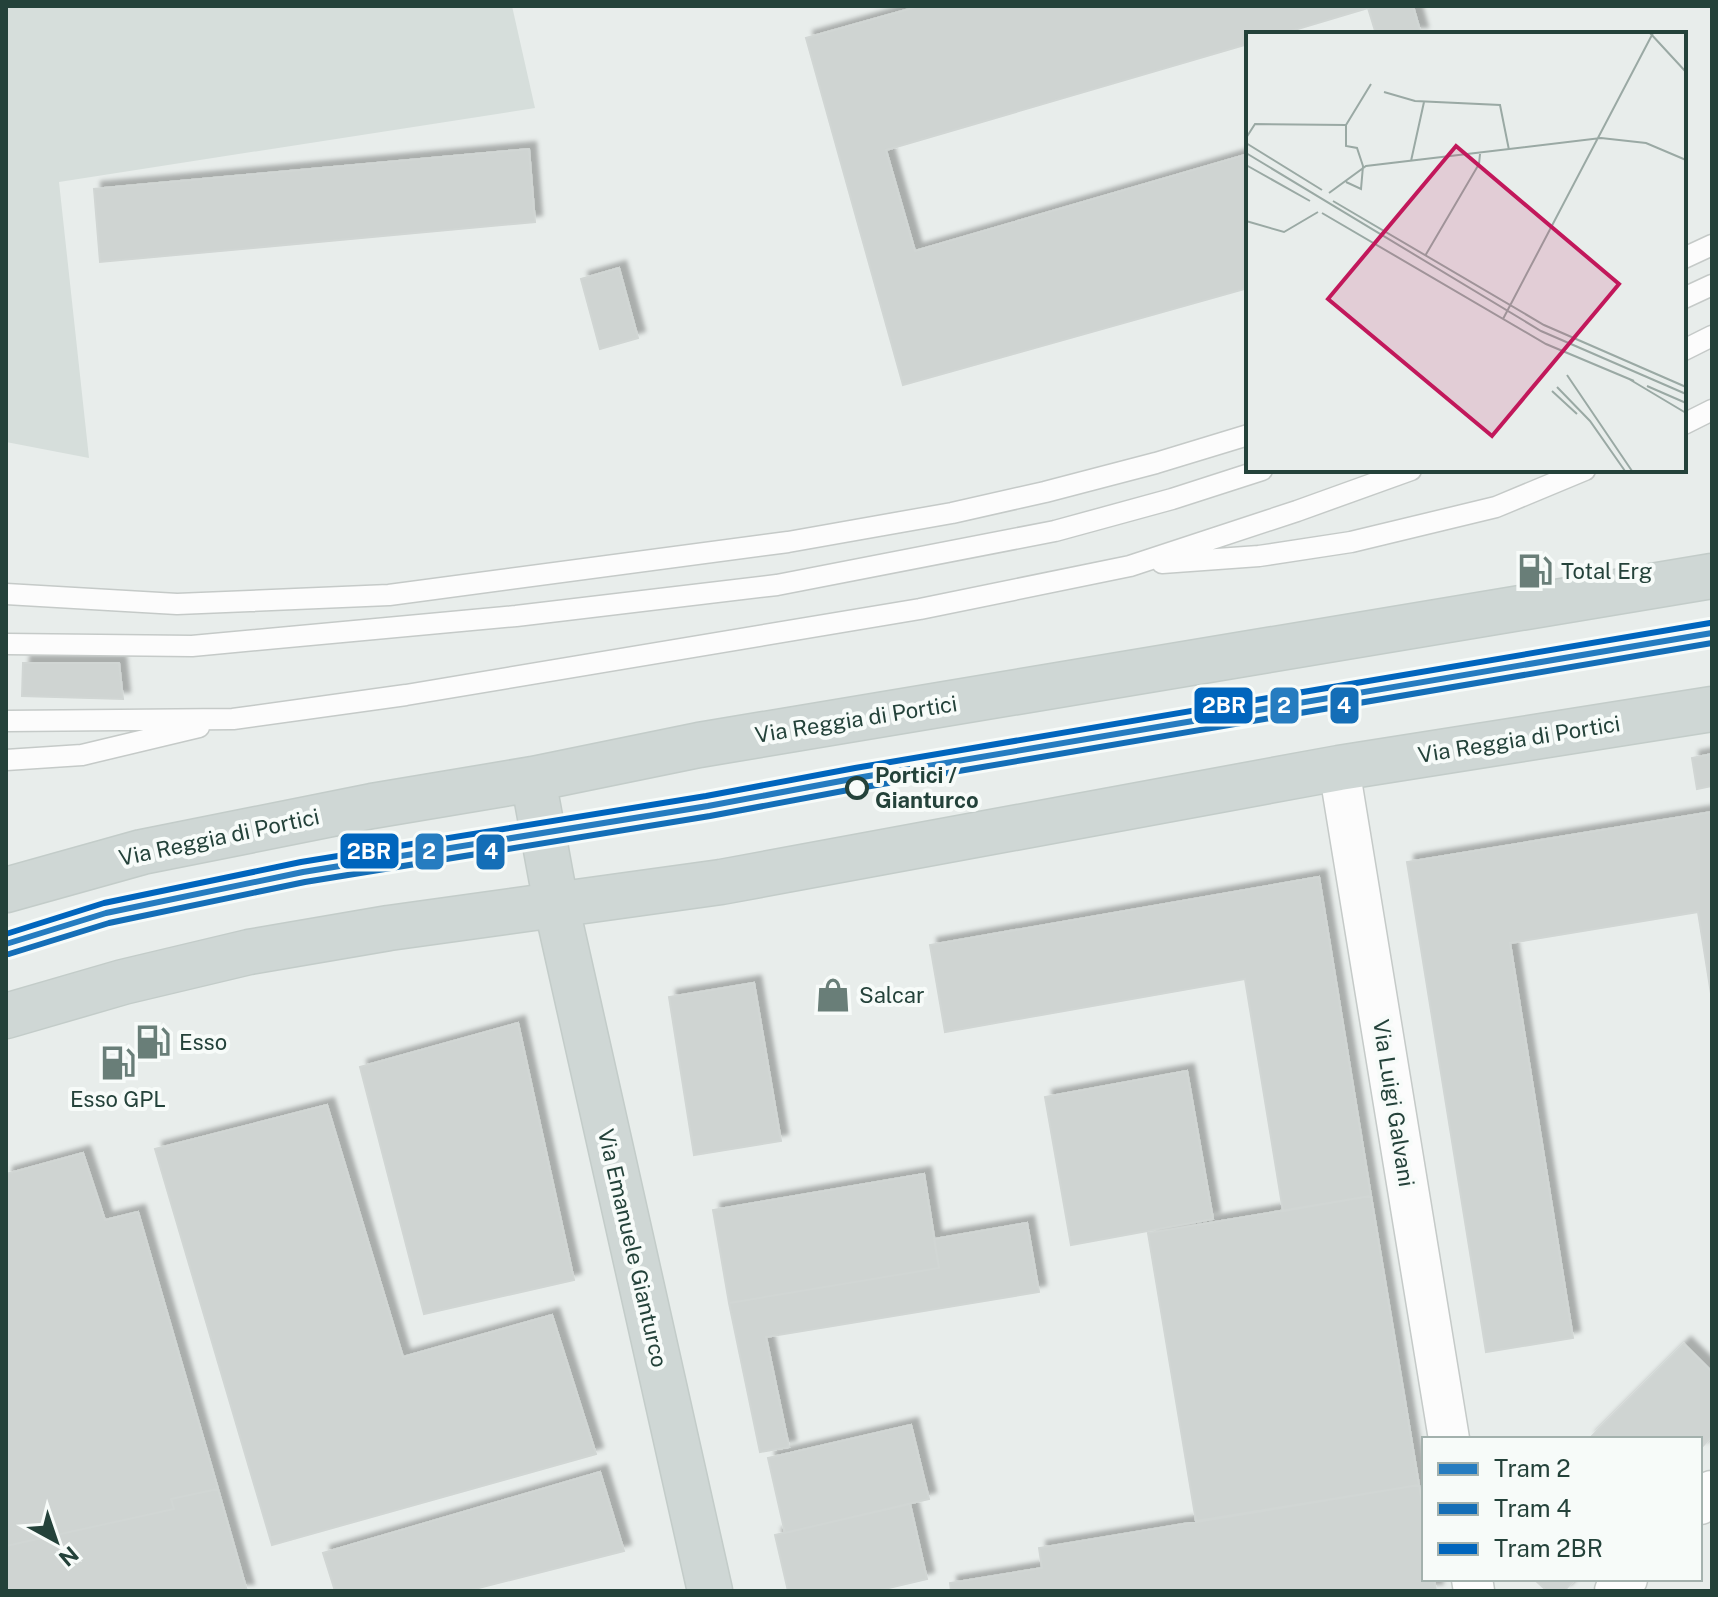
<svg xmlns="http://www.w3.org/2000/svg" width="1718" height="1597" font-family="'Public Sans',sans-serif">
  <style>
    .built { fill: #d6dedb }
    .building { fill: #cfd4d2; stroke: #d1d6d4; stroke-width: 2; filter: url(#shadow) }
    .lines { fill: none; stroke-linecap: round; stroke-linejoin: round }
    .service-casing { stroke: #c5cac8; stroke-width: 23 }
    .minor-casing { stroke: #c5cac8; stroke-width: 43 }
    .primary-casing { stroke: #c3ccc9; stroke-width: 47 }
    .service { stroke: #fcfcfc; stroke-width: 20 }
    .minor { stroke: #fcfcfc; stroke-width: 40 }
    .primary { stroke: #cfd7d5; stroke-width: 44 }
    .tram-1-casing { stroke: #f7fbf9; stroke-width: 12 }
    .tram-2-casing { stroke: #f7fbf9; stroke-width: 12 }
    .tram-3-casing { stroke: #f7fbf9; stroke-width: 12 }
    .tram-1 { stroke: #267cc0; stroke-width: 6 }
    .tram-2 { stroke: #146eb7; stroke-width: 6 }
    .tram-3 { stroke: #0065bd; stroke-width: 6 }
    .stop-dot { fill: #f7fbf9; stroke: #24423a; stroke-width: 4 }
    .labels { text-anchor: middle; stroke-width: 8; stroke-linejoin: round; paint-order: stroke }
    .poi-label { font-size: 22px; fill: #24423a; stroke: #f7fbf9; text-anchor: start }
    .street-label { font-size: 22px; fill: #24423a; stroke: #f7fbf9 }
    .stop-label { font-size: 22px; font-weight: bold; fill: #24423a; stroke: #f7fbf9; text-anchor: start }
    .inset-road { fill: none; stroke: #9aa9a4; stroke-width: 2 }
    .view { fill: #c2185b; fill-opacity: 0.15; stroke: #c2185b; stroke-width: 4 }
    .inset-edge { fill: none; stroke: #24423a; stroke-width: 4 }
    .line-badge { stroke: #f7fbf9; stroke-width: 3 }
    .badge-label { font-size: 22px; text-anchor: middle; font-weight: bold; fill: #fff }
  </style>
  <defs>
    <filter id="shadow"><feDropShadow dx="7" dy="-7" stdDeviation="2" flood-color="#0004"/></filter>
  </defs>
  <rect width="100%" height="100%" fill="#e8edeb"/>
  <path class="built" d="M 6,6 L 512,6 L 535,108 L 59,182 L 89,458 L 6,442 Z"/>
  <path class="building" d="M 920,6 L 1413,6 L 1421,34 L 1376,34 L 1368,8 L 1281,34 L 1248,34 L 1248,44 L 886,150 L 915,251 L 1248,154 L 1248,288 L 903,385 L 806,38 Z
    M 529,149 L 535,222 L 100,262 L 94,189 Z
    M 619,268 L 638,338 L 600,349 L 581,279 Z
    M 23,663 L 119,663 L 123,699 L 22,696 Z
    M 1712,754 L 1712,786 L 1697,789 L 1692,758 Z
    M 1712,812 L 1712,1000 L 1698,912 L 1510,943 L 1573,1338 L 1486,1352 L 1407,862 Z
    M 1319,877 L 1371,1196 L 1283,1211 L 1245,979 L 945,1032 L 930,945 Z
    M 754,983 L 781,1141 L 694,1155 L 669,997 Z
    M 518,1023 L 574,1280 L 424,1314 L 360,1067 Z
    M 1187,1071 L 1213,1219 L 1071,1245 L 1045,1097 Z
    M 327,1105 L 403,1357 L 552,1315 L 596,1454 L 272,1545 L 155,1149 Z
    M 83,1153 L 105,1220 L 138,1212 L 218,1489 L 171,1499 L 174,1509 L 6,1546 L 6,1174 Z
    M 924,1174 L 939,1268 L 729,1303 L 713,1210 Z
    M 1371,1196 L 1419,1485 L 1196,1521 L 1148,1233 Z
    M 1027,1223 L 1039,1292 L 766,1337 L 789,1447 L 760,1452 L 729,1303 L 939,1268 L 934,1239 Z
    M 1684,1344 L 1712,1372 L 1712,1436 L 1700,1449 L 1700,1439 L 1589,1439 Z
    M 911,1425 L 929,1499 L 785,1533 L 768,1458 Z
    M 600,1472 L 624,1551 L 467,1591 L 335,1591 L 323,1553 Z
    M 1419,1485 L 1424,1514 L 1424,1579 L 1434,1579 L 1436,1591 L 951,1591 L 950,1583 L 1042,1568 L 1039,1548 Z
    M 218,1489 L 247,1591 L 6,1591 L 6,1546 L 174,1509 L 171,1499 Z
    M 910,1504 L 927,1579 L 876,1591 L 788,1591 L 775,1535 Z
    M 1534,1579 L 1575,1579 L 1564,1591 L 1547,1591 Z"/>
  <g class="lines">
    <g class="service-casing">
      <path id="service" d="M 1684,258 L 1712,245
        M 1684,298 L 1712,285
        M 1684,350 L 1712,336
        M 1684,424 L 1712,410
        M 1162,563 L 1259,556 L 1351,542 L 1496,507 L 1585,470
        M 6,594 L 177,604 L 389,595 L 788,542 L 952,513 L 1045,492 L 1156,463 L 1248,435
        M 6,644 L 192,646 L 516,616 L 777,585 L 1055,531 L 1172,499 L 1262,470
        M 6,721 L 233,719 L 406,695 L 920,609 L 1130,566 L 1297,511 L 1411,470
        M 6,760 L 82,755 L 199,727"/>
    </g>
    <g class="minor-casing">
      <path id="minor" d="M 1339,768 L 1449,1439
        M 1700,1504 L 1712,1491
        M 1472,1579 L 1474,1591
        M 1615,1591 L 1627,1579"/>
    </g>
    <g class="primary-casing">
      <path id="primary" d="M 533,779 L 556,904 L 710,1591
        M 6,890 L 142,852 L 372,806 L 533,779 L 699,745 L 1712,576
        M 6,1016 L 123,982 L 249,952 L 389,928 L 721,882 L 1339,768 L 1712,709"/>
    </g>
    <use href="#service" class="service"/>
    <use href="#minor" class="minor"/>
    <use href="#primary" class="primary"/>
    <g class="tram-1-casing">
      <path id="tram-1" d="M 6,944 L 106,913 L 303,872 L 708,806 L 857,778 L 1712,633"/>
    </g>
    <g class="tram-2-casing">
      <path id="tram-2" d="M 9,954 L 109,923 L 305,882 L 710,816 L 859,788 L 1712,643"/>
    </g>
    <g class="tram-3-casing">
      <path id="tram-3" d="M 6,934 L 104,903 L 301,862 L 706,796 L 855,768 L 1710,623"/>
    </g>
    <use href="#tram-1" class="tram-1"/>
    <use href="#tram-2" class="tram-2"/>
    <use href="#tram-3" class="tram-3"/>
  </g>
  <defs>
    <g id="fuel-bare" transform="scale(2.76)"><path d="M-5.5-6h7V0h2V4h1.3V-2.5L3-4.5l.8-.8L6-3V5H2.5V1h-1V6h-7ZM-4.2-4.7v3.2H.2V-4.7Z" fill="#697e78" stroke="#f7fbf9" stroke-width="2.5" paint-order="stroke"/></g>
    <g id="shop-bare" transform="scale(2.76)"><path d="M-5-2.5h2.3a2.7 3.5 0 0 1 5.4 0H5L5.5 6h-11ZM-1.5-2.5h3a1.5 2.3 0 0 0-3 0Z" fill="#697e78" stroke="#f7fbf9" stroke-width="2.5" paint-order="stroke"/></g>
  </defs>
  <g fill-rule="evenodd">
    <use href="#fuel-bare" x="1535" y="571"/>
    <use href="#shop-bare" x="833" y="995"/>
    <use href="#fuel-bare" x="153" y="1042"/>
    <use href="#fuel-bare" x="118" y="1063"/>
  </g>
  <circle class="stop-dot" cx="857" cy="788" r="10"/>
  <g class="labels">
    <g class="poi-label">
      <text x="1561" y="579">Total Erg</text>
      <text x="859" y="1003">Salcar</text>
      <text x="179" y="1050">Esso</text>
      <text x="118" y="1107" text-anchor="middle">Esso GPL</text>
    </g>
    <g class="street-label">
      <text transform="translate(856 719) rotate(-9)" y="8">Via Reggia di Portici</text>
      <text transform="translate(1519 739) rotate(-9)" y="8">Via Reggia di Portici</text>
      <text transform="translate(219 837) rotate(-12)" y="8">Via Reggia di Portici</text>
      <text transform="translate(1394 1103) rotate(81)" y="8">Via Luigi Galvani</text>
      <text transform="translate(633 1248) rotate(77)" y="8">Via Emanuele Gianturco</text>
    </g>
    <g class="stop-label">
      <text x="875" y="783">Portici /<tspan x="875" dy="25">Gianturco</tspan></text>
    </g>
  </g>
  <g transform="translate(1246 32)">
    <rect width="440" height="440" fill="#e8edeb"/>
    <path class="inset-road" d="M 404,1 L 440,40M 138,60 L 169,69 L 254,73 L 263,118M 0,106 L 9,92 L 100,93M 0,111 L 76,158M 0,121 L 295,299 L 440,362M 165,129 L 178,70M 0,133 L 64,169M 100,150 L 115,157 L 117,134 L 111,116 L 100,114 L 100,93 L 125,52M 83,161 L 120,134 L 355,106 L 400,111 L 440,128M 87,169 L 298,293 L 440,355M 76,181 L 300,312 L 388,349M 0,189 L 38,200 L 72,180M 179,224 L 233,132 L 234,122M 257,287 L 407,1M 321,343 L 386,439M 383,347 L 440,381M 401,354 L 440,371M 311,355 L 344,389 L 379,439M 306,359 L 331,382"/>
    <path class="view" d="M 210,114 L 373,252 L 246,404 L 82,267 Z"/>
    <rect width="440" height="440" class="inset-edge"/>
  </g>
  <g class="line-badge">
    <rect x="1193" y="686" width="61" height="39" rx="8" fill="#0065bd"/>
    <rect x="1329" y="686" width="31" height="39" rx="8" fill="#146eb7"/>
    <rect x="1269" y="686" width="31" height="39" rx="8" fill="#267cc0"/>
    <rect x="339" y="832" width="61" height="38" rx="8" fill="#0065bd"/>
    <rect x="414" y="832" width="31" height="39" rx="8" fill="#267cc0"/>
    <rect x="475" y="833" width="31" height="38" rx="8" fill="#146eb7"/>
  </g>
  <g class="badge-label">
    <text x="1224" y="713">2BR</text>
    <text x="1344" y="713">4</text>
    <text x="1284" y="713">2</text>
    <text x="369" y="859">2BR</text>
    <text x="429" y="859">2</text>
    <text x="491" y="859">4</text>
  </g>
  <rect width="1718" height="1597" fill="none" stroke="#24423a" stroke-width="16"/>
  <rect x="1422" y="1437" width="280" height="144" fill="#f7fbf9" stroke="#a3b1ad" stroke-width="2"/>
  <rect x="1438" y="1463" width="40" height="12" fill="#267cc0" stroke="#a3b1ad" stroke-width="2"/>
  <text x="1494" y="1477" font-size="24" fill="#24423a">Tram 2</text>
  <rect x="1438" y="1503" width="40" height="12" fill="#146eb7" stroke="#a3b1ad" stroke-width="2"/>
  <text x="1494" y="1517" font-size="24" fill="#24423a">Tram 4</text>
  <rect x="1438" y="1543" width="40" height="12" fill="#0065bd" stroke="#a3b1ad" stroke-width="2"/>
  <text x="1494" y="1557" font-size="24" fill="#24423a">Tram 2BR</text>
  <g transform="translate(56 1541) rotate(140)" stroke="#f7fbf9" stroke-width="6" paint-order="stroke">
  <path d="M0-6L14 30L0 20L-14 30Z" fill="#24423a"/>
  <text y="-12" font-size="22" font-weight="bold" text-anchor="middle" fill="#24423a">N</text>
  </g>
</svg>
